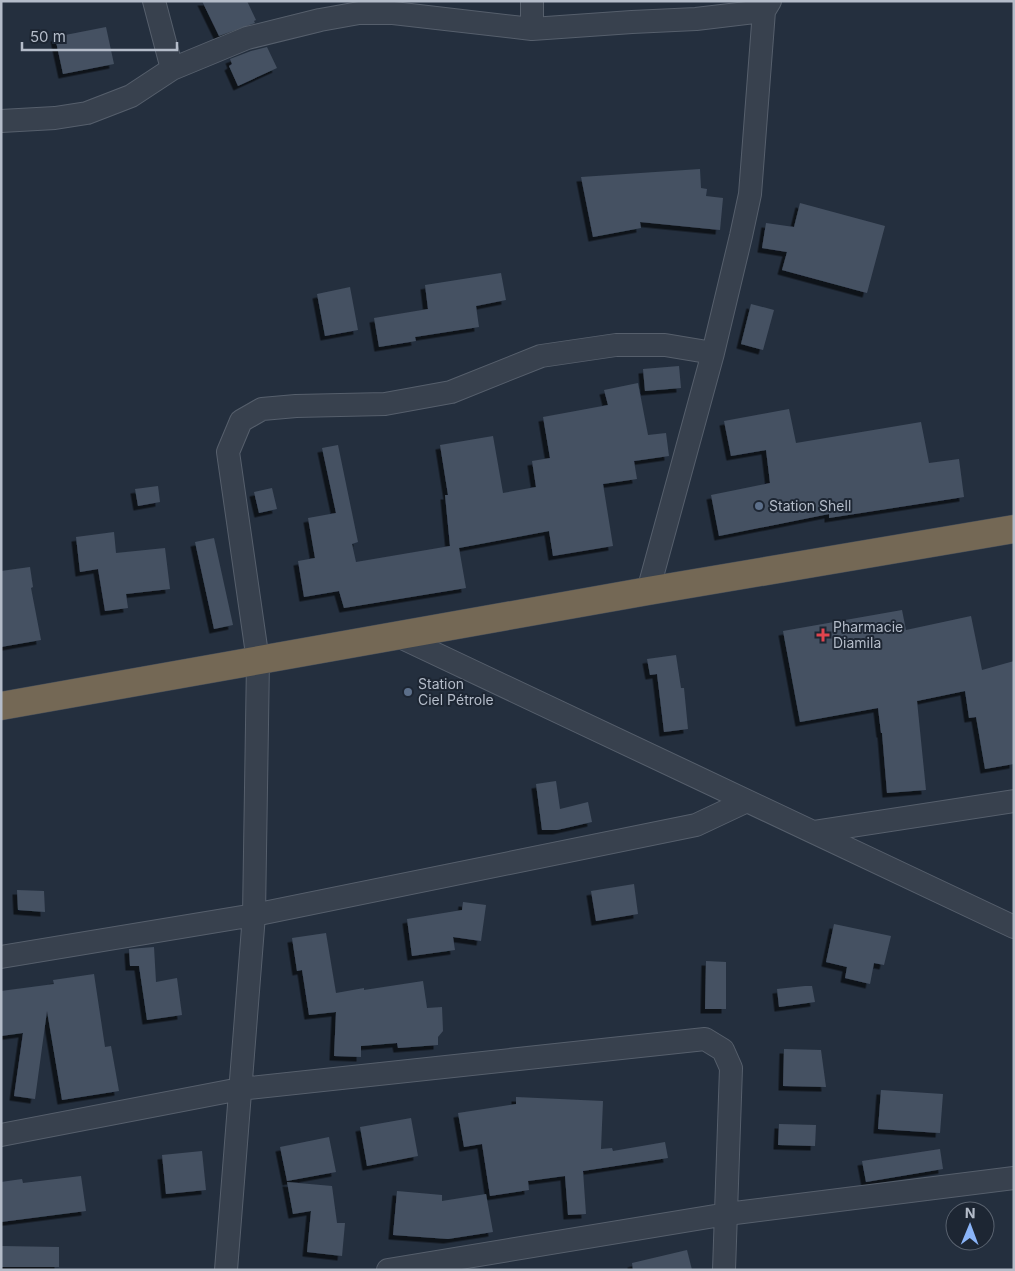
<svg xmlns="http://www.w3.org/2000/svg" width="1015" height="1271" font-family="Inter,sans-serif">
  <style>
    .building { fill: #455162; filter: url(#shadow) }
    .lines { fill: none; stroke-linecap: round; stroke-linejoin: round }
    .minor-casing { stroke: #565f6c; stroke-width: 24 }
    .highway-casing { stroke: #434c59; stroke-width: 29 }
    .minor { stroke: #38414e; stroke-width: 22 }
    .highway { stroke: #746855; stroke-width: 28 }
    .service-dot { fill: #5c6f8a; stroke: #1d2633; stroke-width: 2 }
    .health-dot { fill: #e0444e; stroke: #1d2633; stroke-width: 2 }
    .labels { text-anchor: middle; stroke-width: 4; stroke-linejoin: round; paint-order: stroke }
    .poi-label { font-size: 14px; fill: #b4bcc9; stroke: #1d2633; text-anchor: start }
  </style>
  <defs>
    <filter id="shadow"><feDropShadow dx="-4.5" dy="4.5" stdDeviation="0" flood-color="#0009"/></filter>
  </defs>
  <rect width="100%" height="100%" fill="#242f3e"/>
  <path class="building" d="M 202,1 L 247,1 L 256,20 L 254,21 L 255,23 L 219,36 Z
    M 106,27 L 114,64 L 63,74 L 55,37 Z
    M 267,47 L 277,68 L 238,86 L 229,66 L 232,64 L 230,59 L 251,51 Z
    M 700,169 L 701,188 L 707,189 L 706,196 L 723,198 L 720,230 L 640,222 L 641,228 L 593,237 L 581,177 Z
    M 800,203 L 885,226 L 867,293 L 782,270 L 787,252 L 762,248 L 766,223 L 794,227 Z
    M 501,273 L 506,300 L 476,306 L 479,327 L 415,337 L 416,341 L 379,347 L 374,318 L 428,309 L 425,285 Z
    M 350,287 L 358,330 L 325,336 L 317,294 Z
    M 751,304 L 774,310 L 763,350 L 741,344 Z
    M 679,366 L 681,388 L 645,391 L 643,369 Z
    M 638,383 L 648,435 L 666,433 L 669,456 L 634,461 L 637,479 L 603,484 L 613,546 L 553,556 L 549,531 L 459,548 L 466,588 L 344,608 L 339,591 L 304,597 L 298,561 L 315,558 L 308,518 L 336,513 L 322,448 L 338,445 L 358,542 L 352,544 L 356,562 L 450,546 L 445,495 L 448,495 L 440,445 L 493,436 L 503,493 L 536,487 L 532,461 L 550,458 L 543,417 L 608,405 L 604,390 Z
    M 789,409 L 796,443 L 921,422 L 929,463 L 959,459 L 964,497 L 829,518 L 829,514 L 719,536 L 711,495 L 770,483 L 766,450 L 731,456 L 724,421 Z
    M 158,486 L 160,502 L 138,506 L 135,489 Z
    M 272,488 L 277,509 L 259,513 L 254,492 Z
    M 114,532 L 116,553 L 165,548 L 170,589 L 126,594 L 128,608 L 105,611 L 98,569 L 80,572 L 76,537 Z
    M 214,538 L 233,625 L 214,629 L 195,542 Z
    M 30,567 L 33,587 L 31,588 L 41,640 L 1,647 L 1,571 Z
    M 902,610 L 906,630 L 971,616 L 982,670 L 1014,661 L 1014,764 L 985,769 L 976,717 L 969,718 L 965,691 L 917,701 L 926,790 L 887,793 L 882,733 L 881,733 L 878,708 L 800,722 L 783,631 Z
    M 676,655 L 681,688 L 684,688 L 688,729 L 664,732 L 657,674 L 650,675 L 647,659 Z
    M 556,781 L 560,809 L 588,802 L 592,822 L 557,830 L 542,830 L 536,784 Z
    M 634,884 L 638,914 L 596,921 L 591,891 Z
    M 17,890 L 44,891 L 45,912 L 18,910 Z
    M 463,902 L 486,905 L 481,941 L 453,937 L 455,950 L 412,956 L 407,919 L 462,910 Z
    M 834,924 L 891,936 L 884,965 L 874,963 L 870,984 L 845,978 L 847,967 L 826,962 Z
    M 326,933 L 336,993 L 364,988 L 364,990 L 423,981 L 427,1008 L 442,1007 L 443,1031 L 438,1037 L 438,1045 L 398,1048 L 397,1043 L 361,1046 L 361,1057 L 334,1056 L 336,1012 L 309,1015 L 302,970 L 297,971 L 292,938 Z
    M 154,947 L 156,982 L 177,978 L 182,1015 L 147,1020 L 139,966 L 130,966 L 129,949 Z
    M 706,961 L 726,962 L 726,1009 L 705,1009 Z
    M 94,974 L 105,1047 L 111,1046 L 119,1091 L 62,1100 L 47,1011 L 35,1099 L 14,1096 L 23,1033 L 1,1036 L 1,991 L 54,984 L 53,980 Z
    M 805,986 L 812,986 L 815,1002 L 779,1007 L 777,989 Z
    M 784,1049 L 821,1050 L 826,1087 L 783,1086 Z
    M 881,1090 L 943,1094 L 940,1133 L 878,1129 Z
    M 516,1097 L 603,1101 L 601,1149 L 612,1148 L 613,1151 L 665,1142 L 668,1158 L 583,1171 L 586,1214 L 568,1215 L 565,1176 L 528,1181 L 529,1190 L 490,1196 L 482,1144 L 464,1147 L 458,1113 L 516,1104 Z
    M 411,1118 L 418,1156 L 367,1166 L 360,1127 Z
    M 779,1124 L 816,1125 L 815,1146 L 778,1145 Z
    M 329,1137 L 336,1172 L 287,1181 L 280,1147 Z
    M 940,1149 L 943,1169 L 866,1182 L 862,1161 Z
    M 202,1151 L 206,1190 L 166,1194 L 162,1155 Z
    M 81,1176 L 86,1211 L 1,1222 L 1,1182 L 22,1179 L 23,1183 Z
    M 287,1182 L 332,1186 L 337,1223 L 345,1223 L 342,1256 L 307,1252 L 311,1211 L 293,1214 Z
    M 397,1191 L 442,1195 L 442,1201 L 486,1194 L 493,1232 L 448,1239 L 393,1235 Z
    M 1,1246 L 59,1247 L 59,1267 L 1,1267 Z
    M 687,1250 L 692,1270 L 633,1270 L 632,1263 Z"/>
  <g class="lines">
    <g class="minor-casing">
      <path id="minor" d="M 154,1 L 172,69
        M 532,29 L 532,1
        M 1,121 L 55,118 L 87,113 L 131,96 L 172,69 L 247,38 L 320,20 L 359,13 L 393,13 L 532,29 L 632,22 L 696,19 L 764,11
        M 648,591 L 713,353 L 741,236 L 750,194 L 764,11 L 770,1
        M 398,636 L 1014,927
        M 813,832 L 1014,801
        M 1,957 L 254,915 L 696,825 L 747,801
        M 1,1135 L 240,1089 L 705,1039 L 723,1050 L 731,1068 L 724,1270
        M 226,1270 L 254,915 L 258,661 L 228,452 L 241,421 L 262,409 L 296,406 L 385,404 L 451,392 L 541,356 L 616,345 L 665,345 L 713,353
        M 388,1270 L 727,1214 L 1014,1178"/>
    </g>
    <g class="highway-casing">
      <path id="highway" d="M 1,706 L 648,591 L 1014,529"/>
    </g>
    <use href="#minor" class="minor"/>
    <use href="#highway" class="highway"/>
  </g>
  <g class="service-dot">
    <circle cx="759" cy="506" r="5"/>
    <circle cx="408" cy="692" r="5"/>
  </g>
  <path class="health-dot" d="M820.5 627.5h5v5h5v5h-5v5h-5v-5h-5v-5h5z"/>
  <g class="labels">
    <g class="poi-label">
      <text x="769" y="511">Station Shell</text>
      <text x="833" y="632">Pharmacie<tspan x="833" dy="16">Diamila</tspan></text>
      <text x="418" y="689">Station<tspan x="418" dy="16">Ciel Pétrole</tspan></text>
    </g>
  </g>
  <rect width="1015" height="1271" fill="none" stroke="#b4bcc9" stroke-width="5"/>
  <g transform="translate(970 1226) rotate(1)"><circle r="24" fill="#1d2633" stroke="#59626f"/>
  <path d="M0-4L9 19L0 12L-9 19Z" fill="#8ab4f8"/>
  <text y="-8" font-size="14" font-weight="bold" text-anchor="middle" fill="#b4bcc9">N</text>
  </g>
  <path d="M22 42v8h155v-8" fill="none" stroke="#b4bcc9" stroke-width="2.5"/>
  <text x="30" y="42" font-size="15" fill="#b4bcc9" stroke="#1d2633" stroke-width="4" paint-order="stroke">50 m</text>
</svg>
